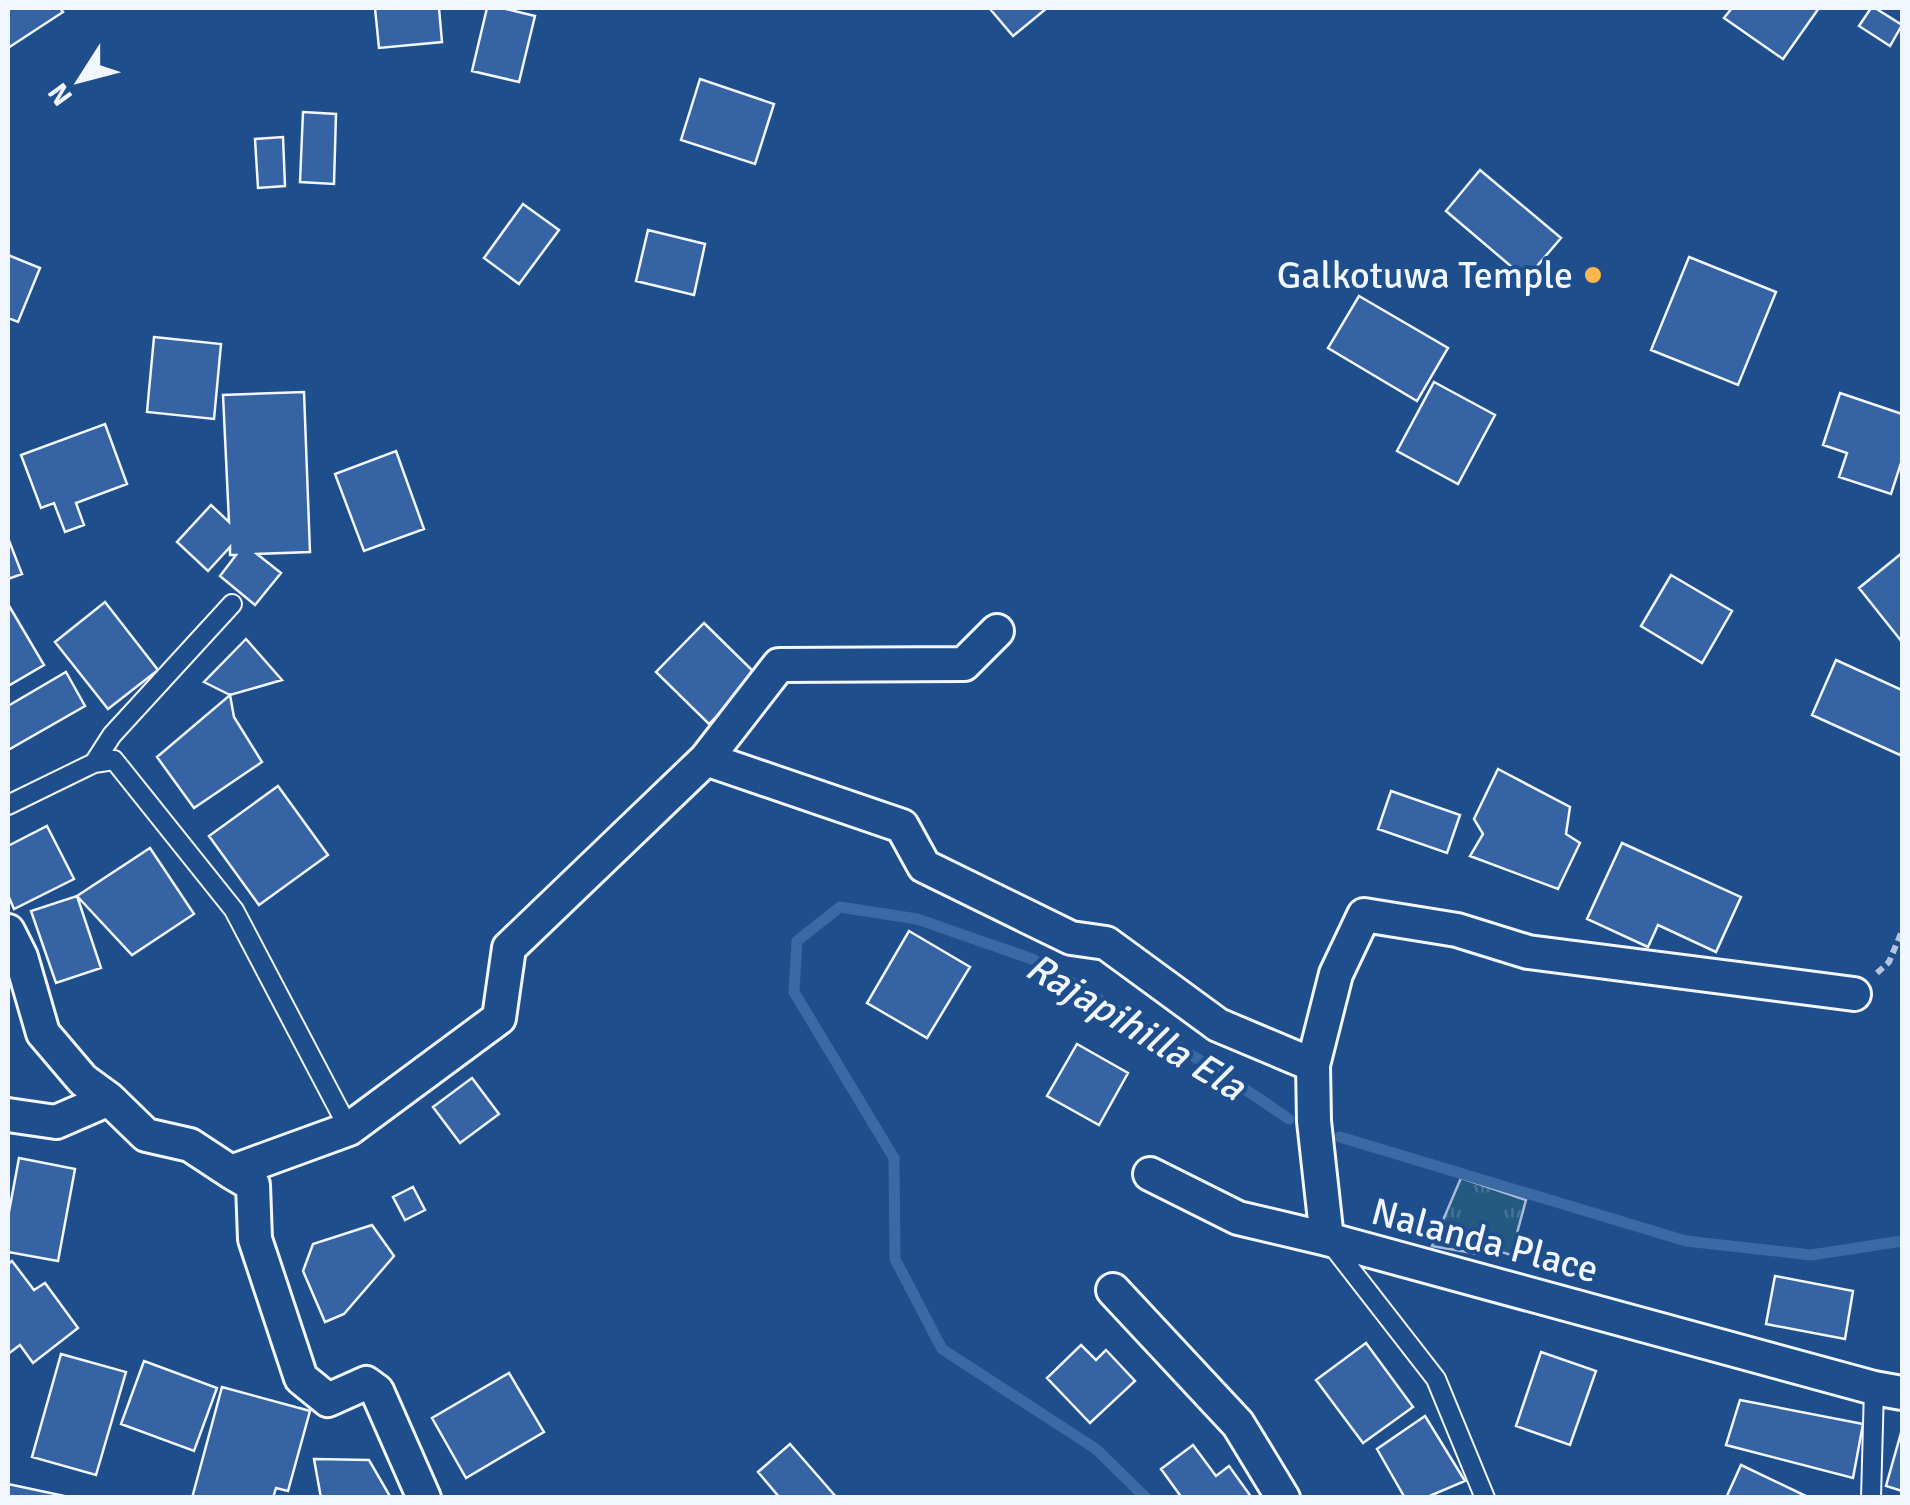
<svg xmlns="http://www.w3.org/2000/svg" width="1910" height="1505" font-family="Signika,sans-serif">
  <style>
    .grass { fill: url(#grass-tufts); stroke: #a8bbd7; stroke-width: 2.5 }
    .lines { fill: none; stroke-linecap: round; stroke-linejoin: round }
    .stream { stroke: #3b69a3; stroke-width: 11 }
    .building { fill: #3563a3; stroke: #f2f6ff; stroke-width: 2.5 }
    .service-casing { stroke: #f2f6ff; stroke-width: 22 }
    .minor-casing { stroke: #f2f6ff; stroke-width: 38 }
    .path { stroke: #b3c4dc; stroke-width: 6; stroke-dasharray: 8 5; stroke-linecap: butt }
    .service { stroke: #1f4e8c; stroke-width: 18 }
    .minor { stroke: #1f4e8c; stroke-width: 32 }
    .poi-dot { fill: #ffb74d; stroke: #1f4e8c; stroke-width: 4 }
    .labels { text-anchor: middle; stroke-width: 8; stroke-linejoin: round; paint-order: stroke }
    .poi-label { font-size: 38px; fill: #f2f6ff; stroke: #1f4e8c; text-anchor: end }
    .street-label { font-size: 38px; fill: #f2f6ff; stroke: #1f4e8c }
    .water-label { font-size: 40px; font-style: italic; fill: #f2f6ff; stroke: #1f4e8c }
  </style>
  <defs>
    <pattern id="grass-tufts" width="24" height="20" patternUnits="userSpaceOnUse" patternTransform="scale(2.5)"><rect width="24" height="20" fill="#245a82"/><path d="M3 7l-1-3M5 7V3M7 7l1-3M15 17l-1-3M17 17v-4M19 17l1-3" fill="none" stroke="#447295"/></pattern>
  </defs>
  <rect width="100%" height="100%" fill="#1f4e8c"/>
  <path class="grass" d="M 1461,1178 L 1526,1200 L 1511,1255 L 1482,1246 L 1479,1254 L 1432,1246 Z"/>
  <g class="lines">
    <path class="stream" d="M 1340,1137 L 1686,1241 L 1811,1255 L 1902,1241
      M 1146,1498 L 1096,1449 L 942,1349 L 895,1259 L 894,1158 L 794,992 L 797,941 L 840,907 L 917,919 L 1032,959 L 1221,1073 L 1289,1119"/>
  </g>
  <path class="building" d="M 8,8 L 60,8 L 63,12 L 8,48 Z
    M 375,8 L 439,8 L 442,42 L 379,48 Z
    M 487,8 L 502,8 L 535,16 L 519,82 L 472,71 Z
    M 993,8 L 1047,8 L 1013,36 L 991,10 Z
    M 1732,8 L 1819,8 L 1783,59 L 1724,18 Z
    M 1871,8 L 1875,8 L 1902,25 L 1890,46 L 1859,26 Z
    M 700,79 L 774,104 L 755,164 L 681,140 Z
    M 303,112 L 336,114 L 334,184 L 300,182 Z
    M 283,137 L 285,186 L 258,188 L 255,139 Z
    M 1480,170 L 1561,238 L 1526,279 L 1446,211 Z
    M 523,204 L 559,230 L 519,284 L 484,258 Z
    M 648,230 L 705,244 L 694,295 L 636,281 Z
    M 8,255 L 40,268 L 18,322 L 8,318 Z
    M 1689,257 L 1776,292 L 1738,385 L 1651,350 Z
    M 1359,296 L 1448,348 L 1417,401 L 1328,348 Z
    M 154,337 L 221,344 L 214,419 L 147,412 Z
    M 1434,382 L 1495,415 L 1458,484 L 1397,451 Z
    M 304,392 L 310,552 L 257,554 L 281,573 L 255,605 L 220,576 L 236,555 L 230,555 L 230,547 L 208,571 L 177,542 L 211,505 L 229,522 L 223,395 Z
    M 1840,393 L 1902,414 L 1902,460 L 1891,494 L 1839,477 L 1847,453 L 1823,445 Z
    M 105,424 L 127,484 L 76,503 L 84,525 L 65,532 L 54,503 L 41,508 L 21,455 Z
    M 396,451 L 424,529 L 364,551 L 335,474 Z
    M 8,538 L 22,574 L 8,579 Z
    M 1902,553 L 1902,642 L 1859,588 Z
    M 1671,575 L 1732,611 L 1702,663 L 1641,626 Z
    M 105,602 L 158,670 L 108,709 L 55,642 Z
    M 8,604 L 44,665 L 8,686 Z
    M 704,623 L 757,675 L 709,724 L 656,672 Z
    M 246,639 L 282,680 L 230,695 L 204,682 Z
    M 1836,660 L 1902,690 L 1902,750 L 1900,755 L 1812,715 Z
    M 66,672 L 85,706 L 8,750 L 8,706 Z
    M 230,695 L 234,717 L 262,762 L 194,808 L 157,757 Z
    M 1498,769 L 1570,807 L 1566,834 L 1580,843 L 1558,889 L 1470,856 L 1483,834 L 1474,819 Z
    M 278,786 L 328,855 L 259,905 L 209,836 Z
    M 1391,791 L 1460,815 L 1447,853 L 1378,829 Z
    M 47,826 L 74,879 L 14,909 L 8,895 L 8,846 Z
    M 1622,843 L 1741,897 L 1716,952 L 1658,925 L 1648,947 L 1587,919 Z
    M 150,848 L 194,914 L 132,955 L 77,896 Z
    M 77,896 L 101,968 L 56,983 L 31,911 Z
    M 909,931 L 970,967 L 927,1038 L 867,1003 Z
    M 1077,1044 L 1128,1073 L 1099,1125 L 1047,1096 Z
    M 472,1078 L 499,1114 L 460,1143 L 433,1107 Z
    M 19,1158 L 75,1169 L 58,1261 L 8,1252 L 8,1217 Z
    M 413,1187 L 425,1210 L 405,1220 L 393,1197 Z
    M 372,1225 L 394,1256 L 344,1314 L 325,1322 L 303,1271 L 313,1244 Z
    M 12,1261 L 34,1290 L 45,1283 L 78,1328 L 33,1363 L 20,1345 L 8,1354 L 8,1264 Z
    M 1775,1276 L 1853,1291 L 1845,1339 L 1766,1324 Z
    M 1366,1343 L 1413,1407 L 1363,1443 L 1316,1380 Z
    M 1081,1345 L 1096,1360 L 1106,1350 L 1135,1381 L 1090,1423 L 1047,1378 Z
    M 1541,1352 L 1596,1371 L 1570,1445 L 1516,1426 Z
    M 61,1354 L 126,1372 L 96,1475 L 32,1457 Z
    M 144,1361 L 217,1388 L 194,1451 L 121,1424 Z
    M 509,1373 L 544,1432 L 466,1478 L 432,1418 Z
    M 222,1387 L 310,1411 L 288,1491 L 276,1488 L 273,1498 L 192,1498 Z
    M 1740,1400 L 1863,1424 L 1853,1478 L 1726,1445 Z
    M 1425,1416 L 1465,1481 L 1425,1498 L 1405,1498 L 1377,1449 Z
    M 1901,1433 L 1902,1433 L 1902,1491 L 1886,1486 Z
    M 790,1444 L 837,1498 L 780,1498 L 758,1472 Z
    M 1193,1445 L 1216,1476 L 1229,1466 L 1252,1498 L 1182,1498 L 1161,1469 Z
    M 314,1459 L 369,1460 L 391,1498 L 321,1498 Z
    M 1741,1465 L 1810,1498 L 1726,1498 Z
    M 8,1484 L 69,1497 L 8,1498 Z"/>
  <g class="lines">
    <g class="service-casing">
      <path id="service" d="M 94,763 L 112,735 L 232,604
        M 8,805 L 94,763 L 114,760 L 234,910 L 349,1129
        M 1331,1244 L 1436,1379 L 1485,1498
        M 1871,1498 L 1874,1388"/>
    </g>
    <g class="minor-casing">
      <path id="minor" d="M 706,759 L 902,826 L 924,866 L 1071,938 L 1106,943 L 1218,1025 L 1313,1065
        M 8,931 L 21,957 L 43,1033 L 83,1080 L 109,1099
        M 8,1115 L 56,1122 L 109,1099 L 146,1135 L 190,1145 L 231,1172 L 349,1129 L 499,1018 L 509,948 L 706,759 L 779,665 L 964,664 L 997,631
        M 231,1172 L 253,1185 L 255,1239 L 301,1378 L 328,1400 L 366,1383 L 377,1391 L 424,1498
        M 1150,1174 L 1238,1218 L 1327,1239 L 1874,1388 L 1902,1393
        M 1327,1239 L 1314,1121 L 1313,1065 L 1336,974 L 1364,915 L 1457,930 L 1528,952 L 1854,994
        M 1113,1290 L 1238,1424 L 1283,1498"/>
    </g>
    <path class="path" d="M 1877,973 L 1889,962 L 1902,931"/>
    <use href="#service" class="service"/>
    <use href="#minor" class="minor"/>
  </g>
  <circle class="poi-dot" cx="1593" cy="275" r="10"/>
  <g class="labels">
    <g class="poi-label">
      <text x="1573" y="288">Galkotuwa Temple</text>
    </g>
    <g class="street-label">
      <text transform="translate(1485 1240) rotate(15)" y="13">Nalanda Place</text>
    </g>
    <g class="water-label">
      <text transform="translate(1136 1026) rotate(31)" y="14">Rajapihilla Ela</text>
    </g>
  </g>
  <rect width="1910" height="1505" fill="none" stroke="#f2f6ff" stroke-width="20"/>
  <g transform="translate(80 80) rotate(234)" stroke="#1f4e8c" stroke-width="8" paint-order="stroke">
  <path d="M0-8L18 38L0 25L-18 38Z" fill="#f2f6ff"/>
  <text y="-15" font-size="28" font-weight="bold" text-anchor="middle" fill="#f2f6ff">N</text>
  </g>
</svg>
